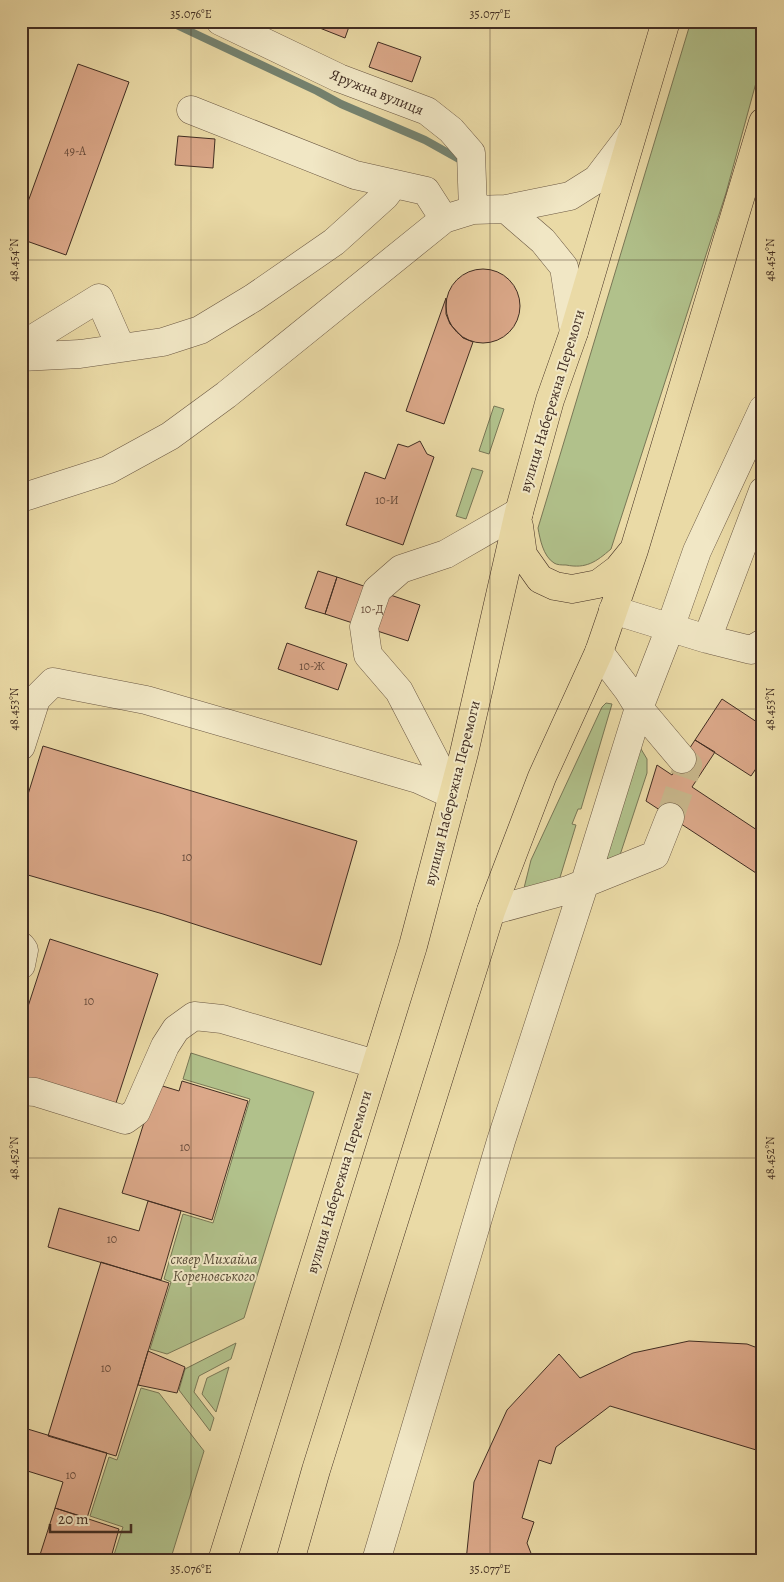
<svg xmlns="http://www.w3.org/2000/svg" width="784" height="1582" font-family="Alegreya,serif">
  <style>
    .green { fill: #b1c18b; stroke: #797756 }
    .lines { fill: none; stroke-linecap: round; stroke-linejoin: round }
    .stream { stroke: #75826f; stroke-width: 8 }
    .building { fill: #dba889; stroke: #412d22 }
    .minor-tunnel { stroke: #c8b78c; stroke-width: 28; stroke-dasharray: 28 14; stroke-linecap: butt }
    .minor-casing { stroke: #6b5843; stroke-width: 29 }
    .major-casing { stroke: #412d22; stroke-width: 29 }
    .minor { stroke: #f1e7c5; stroke-width: 28 }
    .major { stroke: #eadaa6; stroke-width: 28 }
    .ticks { fill: none; stroke: #412d22; stroke-width: 1; stroke-opacity: 0.45 }
    .labels { text-anchor: middle; stroke-width: 4; stroke-linejoin: round; paint-order: stroke }
    .number-label { font-size: 12px; fill: #684c3c }
    .street-label { font-size: 15px; fill: #412d22; stroke: #f1e7c5 }
    .park-label { font-size: 15px; font-style: italic; fill: #574b37; stroke: #f1e7c5 }
    .neatline { fill: none; stroke: #412d22; stroke-width: 2 }
    .ticks-label { font-size: 12px; text-anchor: middle; fill: #412d22 }
  </style>
  <rect width="100%" height="100%" fill="#eadaa6"/>
  <filter id="stains"><feTurbulence type="fractalNoise" baseFrequency=".004" numOctaves="4"/><feColorMatrix values="0 0 0 0 .2 0 0 0 0 .09 0 0 0 0 .02 0 0 0 .5 -.17"/></filter>
  <radialGradient id="worn" r=".72"><stop offset=".6" stop-color="#630" stop-opacity="0"/><stop offset="1" stop-color="#630" stop-opacity=".3"/></radialGradient>
  <path class="green" d="M 691,21 L 763,21 L 763,57 L 726,193 L 611,549 C 596,562 586,569 566,565 C 562,565 557,565 554,563 C 543,556 540,539 538,528 Z
    M 494,406 L 504,409 L 489,454 L 479,451 Z
    M 472,468 L 483,471 L 466,519 L 456,516 Z
    M 606,703 L 612,704 L 581,809 L 578,809 L 572,824 L 576,825 L 558,884 L 524,888 L 531,860 L 602,707 Z
    M 635,739 L 647,759 L 647,773 L 620,855 L 595,870 Z
    M 191,1053 L 314,1092 L 244,1318 L 167,1354 L 150,1349 L 171,1282 L 164,1279 L 183,1214 L 213,1223 L 250,1099 L 183,1079 Z
    M 236,1343 L 231,1359 L 199,1376 L 194,1392 L 214,1418 L 210,1431 L 179,1390 L 185,1369 Z
    M 229,1367 L 216,1412 L 202,1394 L 207,1378 Z
    M 141,1388 L 159,1393 L 204,1451 L 170,1561 L 112,1561 L 123,1527 L 90,1516 L 109,1457 L 117,1460 Z"/>
  <g class="lines">
    <path class="stream" d="M 168,21 L 317,91 L 341,104 L 425,140 L 459,159"/>
  </g>
  <path class="building" d="M 302,21 L 351,21 L 345,38 Z
    M 378,42 L 421,57 L 412,82 L 369,67 Z
    M 78,64 L 129,82 L 66,255 L 21,239 L 21,221 Z
    M 178,136 L 215,139 L 213,168 L 175,165 Z
    M446 306a37 37 0 1 1 74 0a37 37 0 1 1-74 0Z
    M 446,298 L 446,314 L 450,324 L 463,338 L 473,342 L 444,424 L 406,411 Z
    M 420,441 L 427,454 L 434,457 L 403,545 L 346,525 L 365,472 L 385,479 L 398,444 L 408,447 Z
    M 318,571 L 337,577 L 325,614 L 305,608 Z
    M 337,577 L 420,605 L 408,641 L 325,614 Z
    M 287,643 L 347,664 L 338,690 L 278,669 Z
    M 722,699 L 763,726 L 763,758 L 751,776 L 695,740 Z
    M 695,740 L 715,752 L 692,787 L 763,834 L 763,851 L 756,873 L 646,801 L 657,765 L 672,775 Z
    M 43,746 L 357,841 L 321,965 L 163,914 L 21,873 L 21,817 Z
    M 50,939 L 158,974 L 113,1112 L 21,1083 L 21,1028 Z
    M 182,1081 L 248,1101 L 212,1220 L 122,1193 L 156,1084 L 179,1091 Z
    M 148,1201 L 181,1211 L 161,1280 L 48,1247 L 59,1208 L 139,1231 Z
    M 101,1262 L 169,1283 L 116,1456 L 48,1436 Z
    M 689,1341 L 747,1344 L 763,1350 L 763,1452 L 610,1406 L 556,1447 L 551,1464 L 539,1460 L 522,1518 L 534,1522 L 527,1543 L 534,1561 L 466,1561 L 474,1482 L 507,1410 L 559,1354 L 580,1378 L 633,1353 Z
    M 148,1351 L 185,1367 L 177,1393 L 138,1385 Z
    M 21,1427 L 107,1453 L 87,1518 L 55,1508 L 63,1482 L 21,1469 Z
    M 55,1508 L 119,1529 L 110,1561 L 38,1561 Z"/>
  <g class="lines">
    <path class="minor-tunnel" d="M 670,817 L 688,765 L 682,759"/>
    <g class="minor-casing">
      <path id="minor" d="M 220,21 L 339,78 L 427,111 L 451,130 L 471,153 L 473,210
        M 191,110 L 355,175 L 426,191 L 444,219
        M 506,209 L 543,241 L 564,267 L 574,332
        M 21,346 L 99,298 L 121,348
        M 21,357 L 80,354 L 163,342 L 200,330 L 253,298 L 334,242 L 385,196 L 394,184
        M 21,498 L 108,470 L 170,436 L 226,395 L 444,219 L 473,210 L 506,209 L 570,196 L 597,179 L 632,133
        M 613,610 L 707,639 L 751,650 L 763,643
        M 707,639 L 763,491
        M 599,652 L 628,690 L 639,708 L 682,759
        M 21,746 L 36,699 L 53,682 L 146,700 L 418,779 L 453,795
        M 453,795 L 399,691 L 368,655 L 364,627 L 377,590 L 401,569 L 446,554 L 519,512
        M 491,911 L 568,890 L 655,855 L 670,817
        M 21,946 L 24,950 L 21,965
        M 21,1091 L 35,1092 L 125,1120 L 136,1112 L 165,1046 L 176,1029 L 194,1016 L 222,1019 L 375,1064
        M 376,1561 L 501,1141 L 585,882 L 639,708 L 670,628 L 697,551 L 763,409"/>
    </g>
    <g class="major-casing">
      <path id="major" d="M 519,526 L 523,555 L 540,579 L 555,586 L 572,589 L 598,584 L 618,569 L 631,553
        M 222,1561 L 413,946 L 464,753 L 519,512 L 550,400 L 574,332 L 666,21
        M 290,1561 L 316,1470 L 491,911 L 542,777 L 599,652 L 634,550 L 763,122"/>
    </g>
    <use href="#minor" class="minor"/>
    <use href="#major" class="major"/>
  </g>
  <path class="ticks" d="M 191,21 L 191,1561M 490,21 L 490,1561M 21,260 L 763,260M 21,709 L 763,709M 21,1158 L 763,1158"/>
  <g class="labels">
    <g class="number-label">
      <text x="75" y="155">49-А</text>
      <text x="387" y="504">10-И</text>
      <text x="372" y="613">10-Д</text>
      <text x="312" y="670">10-Ж</text>
      <text x="187" y="861">10</text>
      <text x="89" y="1005">10</text>
      <text x="185" y="1151">10</text>
      <text x="112" y="1243">10</text>
      <text x="106" y="1372">10</text>
      <text x="71" y="1479">10</text>
    </g>
    <g class="street-label">
      <text transform="translate(377 92) rotate(22)" y="5">Яружна вулиця</text>
      <text transform="translate(552 401) rotate(-73)" y="5">вулиця Набережна Перемоги</text>
      <text transform="translate(452 793) rotate(-76)" y="5">вулиця Набережна Перемоги</text>
      <text transform="translate(339 1182) rotate(-73)" y="5">вулиця Набережна Перемоги</text>
    </g>
    <g class="park-label">
      <text x="214" y="1264">сквер Михайла<tspan x="214" dy="17">Кореновського</tspan></text>
    </g>
  </g>
  <rect width="784" height="1582" fill="none" stroke="#eadaa6" stroke-width="55"/>
  <path d="M50 1524v8h81v-8" fill="none" stroke="#412d22" stroke-width="2.5"/>
  <text x="58" y="1524" font-size="15" fill="#412d22" stroke="#f1e7c5" stroke-width="4" paint-order="stroke">20 m</text>
  <rect x="28" y="28" width="728" height="1526" class="neatline"/>
  <g class="ticks-label">
    <text x="191" y="18">35.076°E</text>
    <text x="490" y="18">35.077°E</text>
    <text transform="translate(14 260) rotate(-90)" y="4">48.454°N</text>
    <text transform="translate(770 260) rotate(-90)" y="4">48.454°N</text>
    <text transform="translate(14 709) rotate(-90)" y="4">48.453°N</text>
    <text transform="translate(770 709) rotate(-90)" y="4">48.453°N</text>
    <text transform="translate(14 1158) rotate(-90)" y="4">48.452°N</text>
    <text transform="translate(770 1158) rotate(-90)" y="4">48.452°N</text>
    <text x="191" y="1573">35.076°E</text>
    <text x="490" y="1573">35.077°E</text>
  </g>
  <rect width="100%" height="100%" filter="url(#stains)"/>
  <rect width="100%" height="100%" fill="url(#worn)"/>
</svg>
